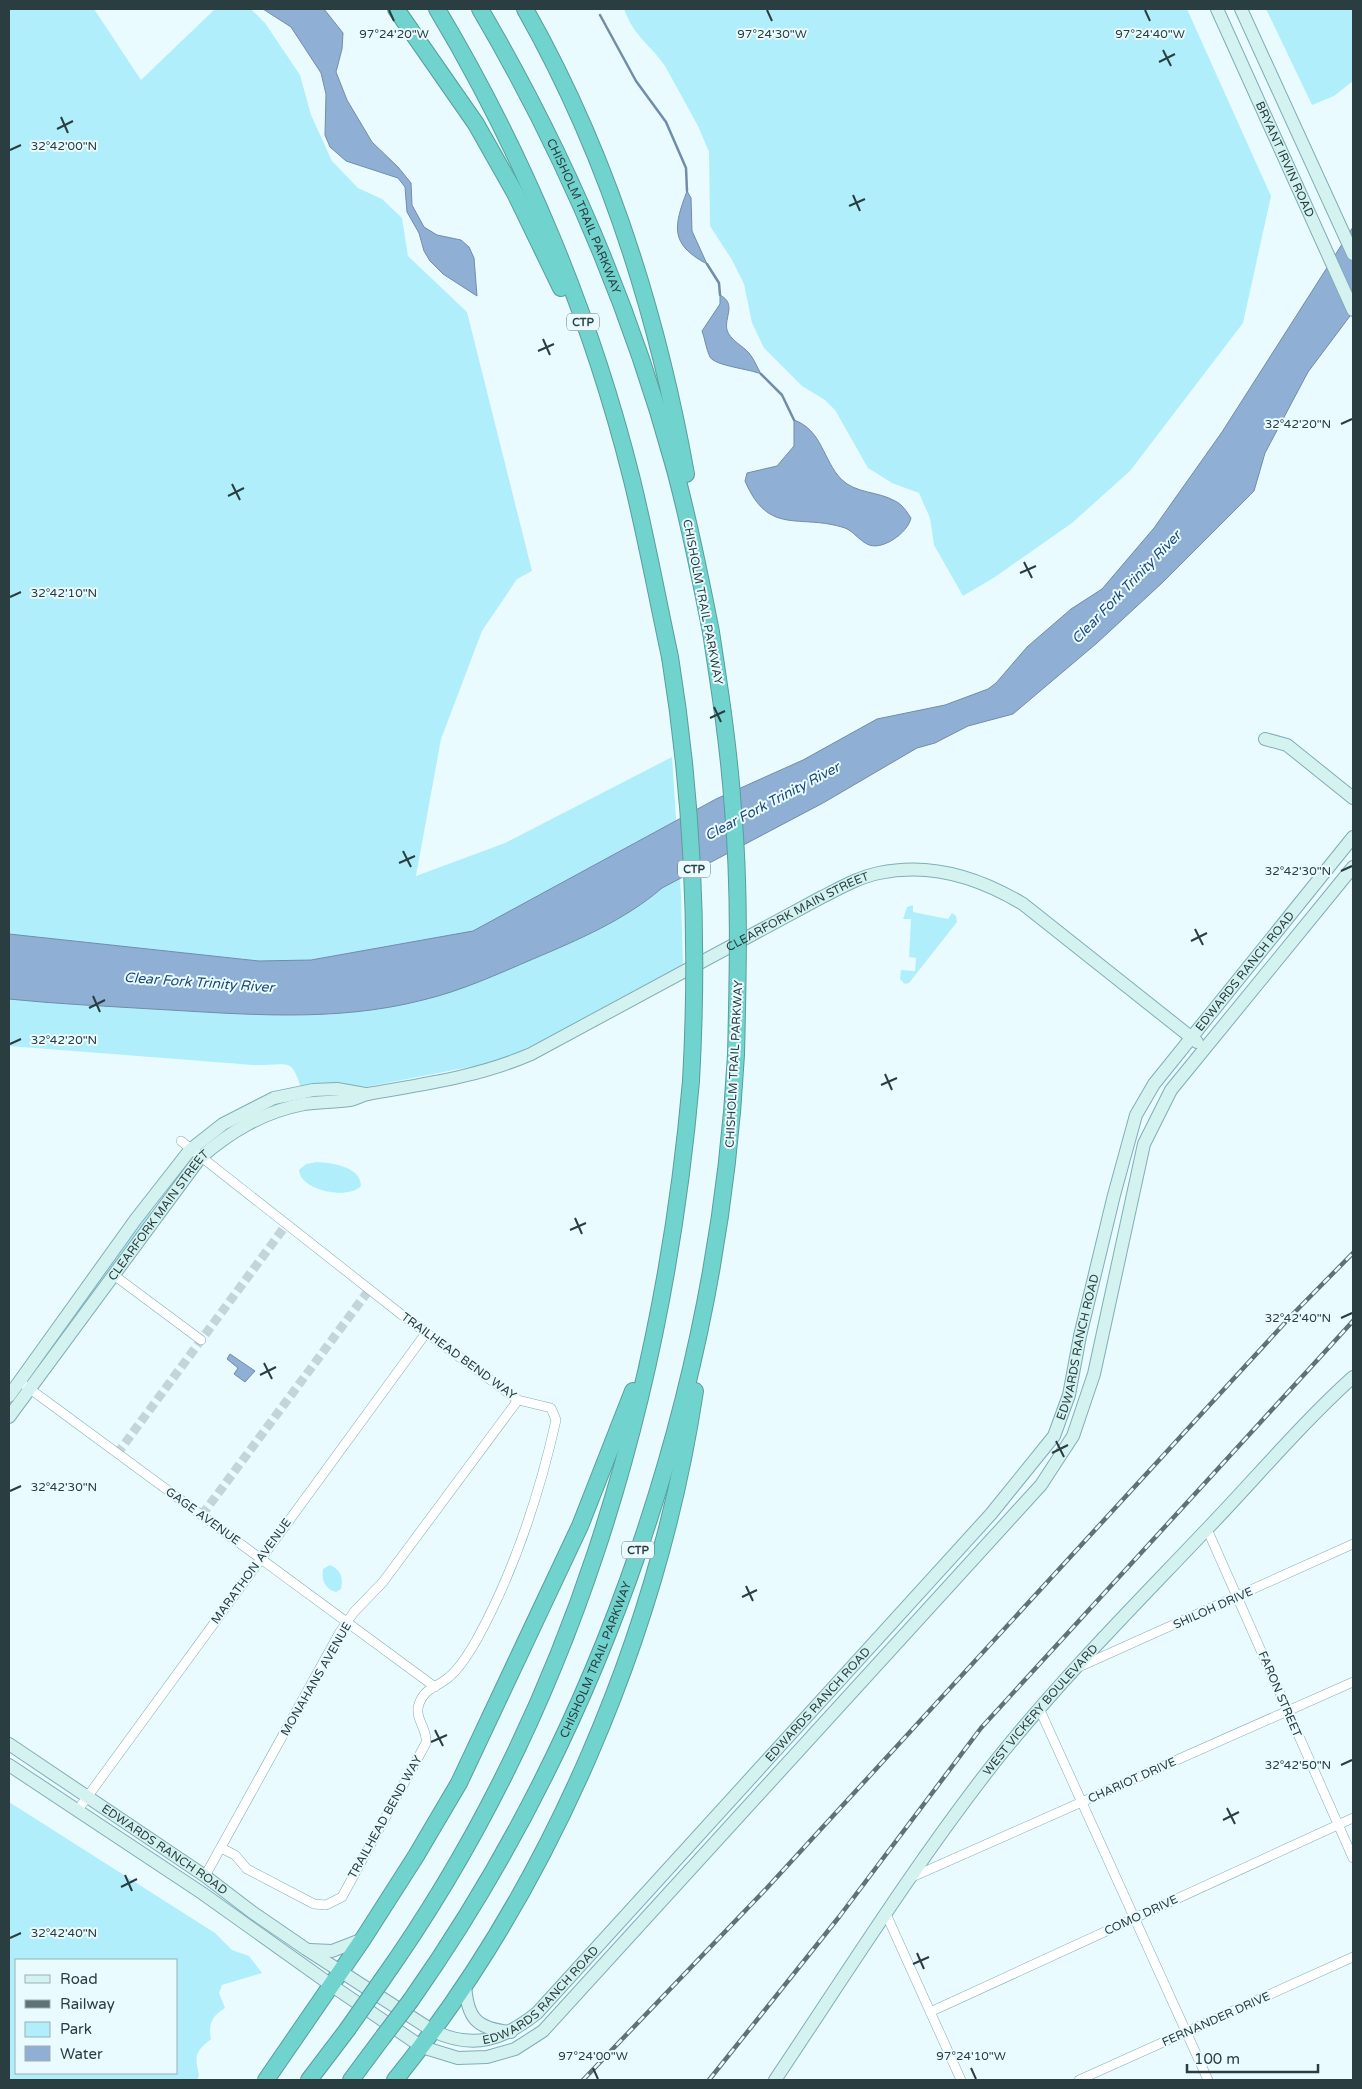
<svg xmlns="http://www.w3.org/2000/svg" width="1362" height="2089" font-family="'Varela Round',sans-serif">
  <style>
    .green { fill: #b1eefb; fill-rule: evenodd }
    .water { fill: #90afd4; stroke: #718da8 }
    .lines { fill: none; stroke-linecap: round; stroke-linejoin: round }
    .stream { stroke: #718da8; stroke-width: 2.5 }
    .street-tunnel { stroke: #c3d5d9; stroke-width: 9; stroke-dasharray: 9 4.5; stroke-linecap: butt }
    .street-casing { stroke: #81adb6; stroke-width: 10 }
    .secondary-casing { stroke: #81adb6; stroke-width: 14 }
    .highway-casing { stroke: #589e9c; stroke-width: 18 }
    .street { stroke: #fff; stroke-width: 9 }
    .secondary { stroke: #d4f2f0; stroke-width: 12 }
    .highway { stroke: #71d3cd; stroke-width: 16 }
    .rail-casing { stroke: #5f7275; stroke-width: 4.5 }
    .rail { stroke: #e9fbff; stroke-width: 2.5; stroke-dasharray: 8; stroke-linecap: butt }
    .highway-bridge-casing { stroke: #589e9c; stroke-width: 18; stroke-linecap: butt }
    .highway-bridge { stroke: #71d3cd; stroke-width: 16 }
    .ticks { fill: none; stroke: #2a3d40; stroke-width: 2 }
    .labels { text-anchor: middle; stroke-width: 4; stroke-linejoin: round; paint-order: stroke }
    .shield { fill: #e9fbff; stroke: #637679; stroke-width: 1 }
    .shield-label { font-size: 11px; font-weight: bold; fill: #2a3d40 }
    .street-label { font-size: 12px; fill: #2a3d40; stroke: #e9fbff }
    .water-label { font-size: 14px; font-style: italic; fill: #1d4878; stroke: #e9fbff }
    .ticks-label { font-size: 12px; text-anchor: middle; fill: #2a3d40; stroke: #e9fbff; stroke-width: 4; stroke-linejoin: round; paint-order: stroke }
  </style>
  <rect width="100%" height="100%" fill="#e9fbff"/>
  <path class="green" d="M 9,9 L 94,9 L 141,80 L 215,9 L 251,9 L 265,23 L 300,75 L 311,115 L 332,161 L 358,188 L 382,199 L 402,218 L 408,256 L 467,312 L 532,571 L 517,579 L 482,631 L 441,739 L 416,876 L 505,843 L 672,757 L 681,895 L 683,965 L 547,1038 L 511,1056 L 490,1063 L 366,1087 L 332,1085 L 301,1088 C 292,1060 290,1064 265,1065 C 257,1065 249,1065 241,1064 L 9,1046 Z
    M 624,9 L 1187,9 L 1271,196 L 1243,323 L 1130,471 L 1072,523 L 995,577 L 963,596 L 934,545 L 930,518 L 919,493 L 892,483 L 868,468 L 835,410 L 825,400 L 802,386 L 764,348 L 752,323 L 744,284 L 732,260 L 710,226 L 709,152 L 698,126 L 665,66 C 650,44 634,37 624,9 Z
    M 1266,9 L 1353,9 L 1353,81 L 1334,96 L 1312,105 Z
    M 913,905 L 913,912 L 948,919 L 952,913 L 956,916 L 957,922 L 909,983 L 905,984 L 900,979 L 901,970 L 915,971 L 916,958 L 909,957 L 911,919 L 903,919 L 907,907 Z
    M 317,1162 C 331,1163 361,1166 361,1186 C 349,1200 300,1191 299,1170 L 306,1164 Z
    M 148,1210 L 151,1212 L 129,1250 L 68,1327 L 84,1300 Z
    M 330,1565 C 340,1569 344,1578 341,1589 L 336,1592 C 325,1589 321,1580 323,1569 Z
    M 9,1802 L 215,1933 L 232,1950 L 249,1956 L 262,1973 L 222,1985 L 219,1993 L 225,2008 C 212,2016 208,2024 211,2039 C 194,2053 195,2055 199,2076 L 197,2080 L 9,2080 ZM 16,1960 L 176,1960 L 176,2073 L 16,2073 Z"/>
  <path class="water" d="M 263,9 L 324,9 L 343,33 L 342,49 L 336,72 L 347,100 L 372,142 L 398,167 L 411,183 L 412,205 L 424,227 L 437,235 L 461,240 L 469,247 L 474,258 L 477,296 L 443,274 L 430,261 L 424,251 L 419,233 L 407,212 L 405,187 L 398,178 L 346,161 L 330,147 L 325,135 L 326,94 L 321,73 L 291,27 Z
    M 687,191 L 691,198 L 692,231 L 707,264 C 669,244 674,226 687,191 Z
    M 1353,227 L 1353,312 L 1308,372 L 1265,453 L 1254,491 L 1162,583 L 1097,643 L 1013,714 L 968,726 L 935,743 L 917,748 L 823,803 L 662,888 C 625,920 578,940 533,959 C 498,974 461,991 423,1000 C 334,1023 243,1014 152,1009 C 104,1006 57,1004 9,999 L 9,934 L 259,961 L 311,960 L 473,931 L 716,799 L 803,760 L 877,719 L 945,705 L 988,689 L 996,683 L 1027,647 L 1071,609 L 1102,589 L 1154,528 L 1222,432 Z
    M 720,295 C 737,304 724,317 727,330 C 730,340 743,346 749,353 C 754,359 757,367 761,374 C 750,369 715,366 710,357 C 706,349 705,339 702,331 L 720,304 Z
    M 794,420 C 822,430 823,460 841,479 C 856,494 878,491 895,501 C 902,504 907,512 911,518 C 908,533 881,552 867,544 C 859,540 853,531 845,528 C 799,513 769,537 745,481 L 747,473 L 777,466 L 794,446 Z
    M 230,1354 L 255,1371 L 245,1382 L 234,1374 L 238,1368 L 227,1359 Z"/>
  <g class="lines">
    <path class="stream" d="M 600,15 L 636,81 L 666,122 L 686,168 L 687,191
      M 707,264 L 719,283 L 720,295
      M 761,374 L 782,395 L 794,420"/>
    <path class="street-tunnel" d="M 117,1454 L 286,1225
      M 202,1515 L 369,1290"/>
    <g class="street-casing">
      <path id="street" d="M 181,1141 L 402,1315 L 518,1400 L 551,1408 L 556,1420 C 539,1496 514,1572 476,1641 C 469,1653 460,1668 449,1677 C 438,1687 424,1688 419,1704 C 414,1719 428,1729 426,1743 L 342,1897 L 326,1905 L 314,1904 L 247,1869 L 235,1855 L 221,1848
        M 115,1276 L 201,1340
        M 26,1386 L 435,1687
        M 1207,1529 L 1353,1858
        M 1079,1667 L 1353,1544
        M 1039,1708 L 1208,2080
        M 77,1811 L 426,1333
        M 205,1876 L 340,1632 L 354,1612 L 383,1582 L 518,1400
        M 910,1878 L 1353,1682
        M 886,1914 L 961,2080
        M 930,2012 L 1353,1818
        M 1079,2080 L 1353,1957"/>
    </g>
    <g class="secondary-casing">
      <g id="secondary">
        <path id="s1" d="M 1217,9 L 1353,310"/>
        <path d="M 1241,9 L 1353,254"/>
        <path d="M 1265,739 L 1287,745 L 1353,798"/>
        <path d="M 9,1396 L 136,1219 L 190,1150 L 223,1124 L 274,1098 L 313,1090 L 337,1089 L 365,1094"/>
        <path id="s2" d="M 9,1417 L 200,1158 C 231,1131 263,1112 304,1104 C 319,1102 335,1102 350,1100 C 356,1099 362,1095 368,1094 C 424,1084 478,1077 531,1054 L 822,897 C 840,888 859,877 879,873 C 930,862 980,878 1023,904 L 1197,1042"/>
        <path id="s3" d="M 9,1744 L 205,1876 L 252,1912 L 306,1949 L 433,2031 C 474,2050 503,2040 537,2013 L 991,1514 L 1054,1436 L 1069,1395 L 1080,1336 L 1114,1195 L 1136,1115 L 1154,1084 L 1353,837"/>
        <path d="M 9,1765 L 202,1893 L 331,1985 L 422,2047 L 458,2058 L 487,2057 L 515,2049 L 543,2031 L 1041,1485 L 1073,1436 L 1094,1374 L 1144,1144 L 1171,1090 L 1353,867"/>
        <path d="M 310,1950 L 332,1951 L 363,1939"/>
        <path d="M 465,1984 C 467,2018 476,2029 511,2032"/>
        <path id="s4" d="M 775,2080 C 846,1974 915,1864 994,1763 C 1060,1680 1134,1606 1207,1529 C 1256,1478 1301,1424 1353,1377"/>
      </g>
    </g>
    <g class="highway-casing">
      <g id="highway">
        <path d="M 396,9 L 476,124 L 515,193 L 561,288"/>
        <path d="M 437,9 C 523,153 590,313 631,476 C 646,536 657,597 670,657"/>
        <path id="s5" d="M 480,9 C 564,152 630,306 674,466 C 689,521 700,576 711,632"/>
        <path d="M 525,9 C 606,152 657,313 686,474"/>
        <path d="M 382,1980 C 569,1716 663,1401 691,1081"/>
        <path id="s6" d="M 411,2000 C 603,1727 718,1388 736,1055"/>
        <path d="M 266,2080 L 363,1939 L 416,1856 L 459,1783 L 580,1526 L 633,1391"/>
        <path d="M 309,2080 L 347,2030"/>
        <path d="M 351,2080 L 383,2037"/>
        <path d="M 395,2080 C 550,1888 658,1635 695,1391"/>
      </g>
    </g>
    <use href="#street" class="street"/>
    <use href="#secondary" class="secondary"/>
    <use href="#highway" class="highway"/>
    <g class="rail-casing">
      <path id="rail" d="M 583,2080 L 766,1889 L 1292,1315 L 1353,1253
        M 709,2080 L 839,1917 L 981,1728 L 1353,1321"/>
    </g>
    <use href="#rail" class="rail"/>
    <g class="highway-bridge-casing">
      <path id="highway-bridge" d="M 711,632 C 720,691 729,749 733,809 C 740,891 738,973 736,1055
        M 670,657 C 693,799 699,938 691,1081
        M 347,2030 L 382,1980
        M 383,2037 L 411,2000"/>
    </g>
    <use href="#highway-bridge" class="highway-bridge"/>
  </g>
  <path class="ticks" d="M 389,10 L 394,21M 767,10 L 772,21M 1145,10 L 1150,21M 1163,50 L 1171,66M 1159,62 L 1175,54M 61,117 L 68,133M 57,129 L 73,121M 10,150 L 21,145M 853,195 L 860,211M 849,206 L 865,199M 543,339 L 550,355M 538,351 L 554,344M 1341,424 L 1352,419M 232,484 L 240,500M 228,496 L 244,488M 1024,562 L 1032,578M 1020,573 L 1036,566M 10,597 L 21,592M 714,707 L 721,722M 710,718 L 725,711M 403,851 L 411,867M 399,863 L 415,856M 1341,871 L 1352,866M 1195,929 L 1203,945M 1191,941 L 1207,933M 93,996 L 100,1012M 89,1008 L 105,1000M 10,1044 L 21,1039M 885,1074 L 892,1090M 881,1085 L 897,1078M 575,1218 L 582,1234M 570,1230 L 586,1223M 1341,1318 L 1352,1313M 264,1363 L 272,1379M 260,1375 L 276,1367M 1056,1441 L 1064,1457M 1052,1453 L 1068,1445M 10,1491 L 21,1486M 746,1586 L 753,1601M 742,1597 L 757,1590M 435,1730 L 443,1746M 431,1742 L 447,1735M 1341,1765 L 1352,1760M 1227,1808 L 1235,1824M 1223,1820 L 1239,1812M 125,1875 L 132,1891M 121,1887 L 137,1879M 10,1938 L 21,1933M 917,1953 L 924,1969M 913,1964 L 929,1957M 593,2068 L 598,2079M 971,2068 L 976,2079"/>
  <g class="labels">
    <g class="shield">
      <rect x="567" y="313.5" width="32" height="17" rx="4"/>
      <rect x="678" y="860.5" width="32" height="17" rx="4"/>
      <rect x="622" y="1541.5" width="32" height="17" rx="4"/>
    </g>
    <g class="shield-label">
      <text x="583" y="326">CTP</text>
      <text x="694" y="873">CTP</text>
      <text x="638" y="1554">CTP</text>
    </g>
    <g class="street-label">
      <text dy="4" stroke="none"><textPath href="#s1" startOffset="165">BRYANT IRVIN ROAD</textPath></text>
      <text dy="4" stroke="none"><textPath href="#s5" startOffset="232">CHISHOLM TRAIL PARKWAY</textPath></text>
      <text transform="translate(703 602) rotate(79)" y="4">CHISHOLM TRAIL PARKWAY</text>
      <text dy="4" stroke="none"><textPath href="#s2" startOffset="976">CLEARFORK MAIN STREET</textPath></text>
      <text dy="4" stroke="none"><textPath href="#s3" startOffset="1912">EDWARDS RANCH ROAD</textPath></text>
      <text transform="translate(734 1064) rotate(-87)" y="4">CHISHOLM TRAIL PARKWAY</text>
      <text dy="4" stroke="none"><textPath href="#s2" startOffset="251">CLEARFORK MAIN STREET</textPath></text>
      <text dy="4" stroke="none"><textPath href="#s3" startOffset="1492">EDWARDS RANCH ROAD</textPath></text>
      <text transform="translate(459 1356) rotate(36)" y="4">TRAILHEAD BEND WAY</text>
      <text transform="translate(203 1516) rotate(36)" y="4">GAGE AVENUE</text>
      <text transform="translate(251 1571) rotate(-54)" y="4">MARATHON AVENUE</text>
      <text transform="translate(1213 1608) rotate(-24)" y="4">SHILOH DRIVE</text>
      <text dy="4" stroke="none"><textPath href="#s6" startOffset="388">CHISHOLM TRAIL PARKWAY</textPath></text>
      <text transform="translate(316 1679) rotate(-60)" y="4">MONAHANS AVENUE</text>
      <text transform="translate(1280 1694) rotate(67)" y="4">FARON STREET</text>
      <text dy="4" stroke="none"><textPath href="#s3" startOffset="1042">EDWARDS RANCH ROAD</textPath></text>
      <text dy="4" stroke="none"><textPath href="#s4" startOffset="456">WEST VICKERY BOULEVARD</textPath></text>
      <text transform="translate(1132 1780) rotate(-24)" y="4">CHARIOT DRIVE</text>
      <text transform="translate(385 1817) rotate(-61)" y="4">TRAILHEAD BEND WAY</text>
      <text dy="4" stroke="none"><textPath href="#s3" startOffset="188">EDWARDS RANCH ROAD</textPath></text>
      <text transform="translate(1141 1915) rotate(-25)" y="4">COMO DRIVE</text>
      <text dy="4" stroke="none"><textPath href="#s3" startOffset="638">EDWARDS RANCH ROAD</textPath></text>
      <text transform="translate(1216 2019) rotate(-24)" y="4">FERNANDER DRIVE</text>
    </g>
    <g class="water-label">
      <text transform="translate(1126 587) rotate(-46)" y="5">Clear Fork Trinity River</text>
      <text transform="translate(772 801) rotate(-28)" y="5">Clear Fork Trinity River</text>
      <text transform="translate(199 982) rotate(4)" y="5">Clear Fork Trinity River</text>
    </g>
  </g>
  <g class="ticks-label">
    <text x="394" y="38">97°24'20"W</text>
    <text x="772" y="38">97°24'30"W</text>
    <text x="1150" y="38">97°24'40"W</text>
    <text x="64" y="150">32°42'00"N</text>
    <text x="1298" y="428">32°42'20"N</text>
    <text x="64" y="597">32°42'10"N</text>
    <text x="1298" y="875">32°42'30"N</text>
    <text x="64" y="1044">32°42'20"N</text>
    <text x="1298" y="1322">32°42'40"N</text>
    <text x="64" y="1491">32°42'30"N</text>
    <text x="1298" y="1769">32°42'50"N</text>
    <text x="64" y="1937">32°42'40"N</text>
    <text x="593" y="2060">97°24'00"W</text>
    <text x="971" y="2060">97°24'10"W</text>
  </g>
  <rect width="1362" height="2089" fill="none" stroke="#2a3d40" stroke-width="20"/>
  <rect x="15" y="1959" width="162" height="115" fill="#e9fbff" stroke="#9dafb3"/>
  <rect x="25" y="1975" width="25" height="8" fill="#d4f2f0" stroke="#9dafb3"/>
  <text x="60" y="1984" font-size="15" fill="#2a3d40">Road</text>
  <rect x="25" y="2000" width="25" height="8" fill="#5f7275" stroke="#9dafb3"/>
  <text x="60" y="2009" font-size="15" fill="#2a3d40">Railway</text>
  <rect x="25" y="2022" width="25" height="15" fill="#b1eefb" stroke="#9dafb3"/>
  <text x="60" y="2034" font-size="15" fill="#2a3d40">Park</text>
  <rect x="25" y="2046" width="25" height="15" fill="#90afd4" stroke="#9dafb3"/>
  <text x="60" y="2059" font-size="15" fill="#2a3d40">Water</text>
  <path d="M1187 2064v8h131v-8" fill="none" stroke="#2a3d40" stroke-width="2.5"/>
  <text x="1194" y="2064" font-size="15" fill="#2a3d40" stroke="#e9fbff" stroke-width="4" paint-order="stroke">100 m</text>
</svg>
